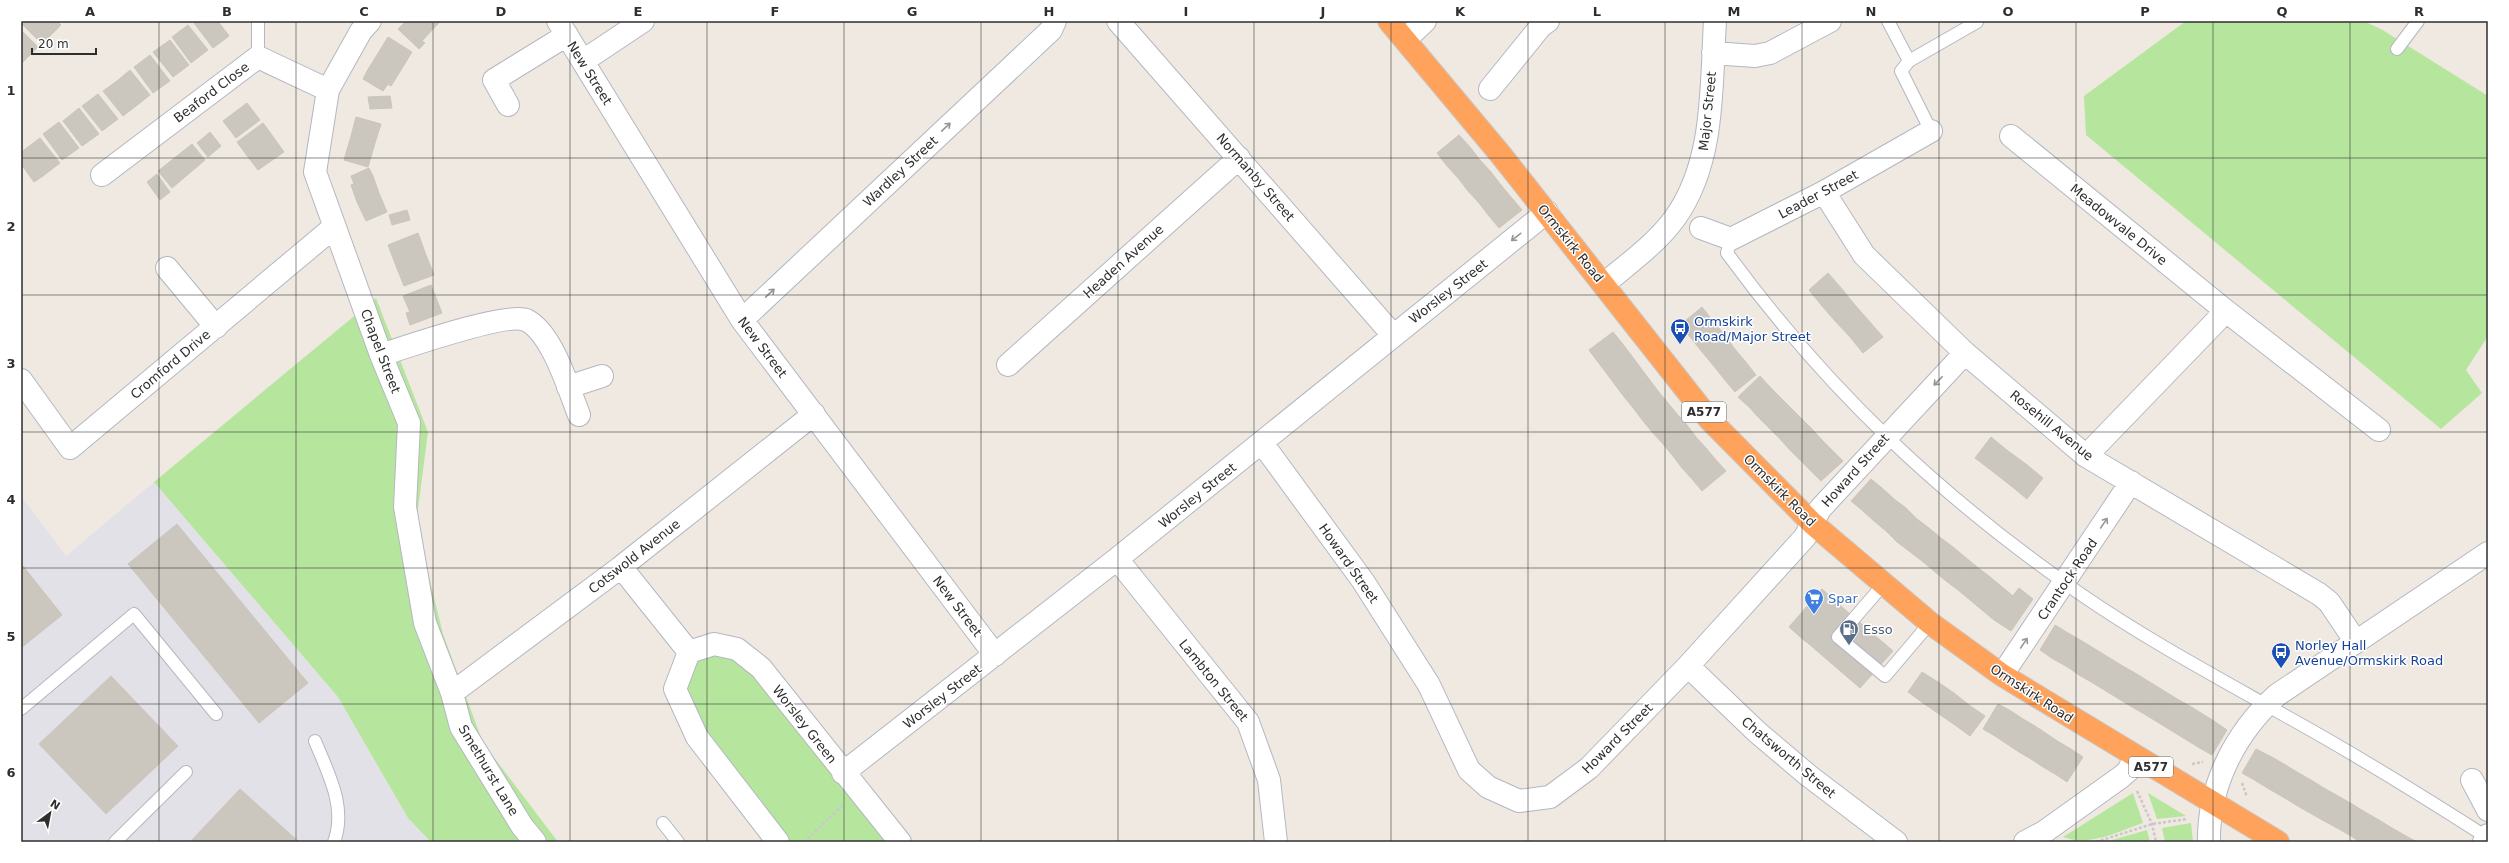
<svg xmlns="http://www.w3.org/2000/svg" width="2509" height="863" font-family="'DejaVu Sans',sans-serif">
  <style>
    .industrial { fill: #e3e1e8 }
    .green { fill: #b6e59e }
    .building { fill: #cbc7bf; stroke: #cbc5ba }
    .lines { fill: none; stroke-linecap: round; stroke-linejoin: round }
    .lane-casing { stroke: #b4b7c1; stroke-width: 14 }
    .street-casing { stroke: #b4b7c1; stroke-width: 24 }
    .secondary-casing { stroke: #b4b7c1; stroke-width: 24 }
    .highway-casing { stroke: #c9c9c9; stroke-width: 24 }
    .path { stroke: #c9c9c9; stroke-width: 2.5; stroke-dasharray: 3 2; stroke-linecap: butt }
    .lane { stroke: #fff; stroke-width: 12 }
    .street { stroke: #fff; stroke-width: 22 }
    .secondary { stroke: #fff; stroke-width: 22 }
    .highway { stroke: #ffa35c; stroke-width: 22 }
    .oneway { stroke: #969696 }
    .grid { fill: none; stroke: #2e2e2e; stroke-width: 1; stroke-opacity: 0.55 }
    .labels { text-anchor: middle; stroke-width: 3; stroke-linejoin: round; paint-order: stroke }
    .shield { fill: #fff; stroke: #6d6d6d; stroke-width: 1 }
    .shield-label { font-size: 12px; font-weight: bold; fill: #2e2e2e }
    .street-label { font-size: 13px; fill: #2e2e2e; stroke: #fff }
    .transit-label { font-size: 13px; fill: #164399; stroke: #fff; text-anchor: start }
    .shop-label { font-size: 13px; fill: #366cbe; stroke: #fff; text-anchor: start }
    .service-label { font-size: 13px; fill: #4e5e75; stroke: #fff; text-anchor: start }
    .neatline { fill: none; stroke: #2e2e2e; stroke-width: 1.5 }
    .grid-label { font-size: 13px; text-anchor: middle; font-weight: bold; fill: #2e2e2e }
  </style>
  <rect width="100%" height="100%" fill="#efe9e1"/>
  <path class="industrial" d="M 154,482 L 338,697 L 408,818 L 431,842 L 21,842 L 21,496 L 66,556 Z"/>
  <path class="green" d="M 2186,21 L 2363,21 L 2381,29 L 2488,96 L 2488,336 L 2466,370 L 2482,393 L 2441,429 L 2086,135 L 2084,96 Z
    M 376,298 L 428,432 L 416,524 L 443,634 L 483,743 L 558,842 L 431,842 L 408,818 L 338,697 L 154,482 Z
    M 737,649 L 900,842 L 778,842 L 675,689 L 689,652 Z
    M 2133,793 L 2143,823 C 2117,832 2089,847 2063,837 Z
    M 2148,793 L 2186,816 L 2157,819 Z
    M 2191,823 L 2193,842 L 2165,842 L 2162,828 Z
    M 2147,830 L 2150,842 L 2105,842 Z"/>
  <path class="building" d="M 23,21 L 57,21 L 61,25 L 42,44 L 21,23 Z
    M 196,21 L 218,21 L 229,36 L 213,48 L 194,23 Z
    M 406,21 L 428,21 L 435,27 L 422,41 L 425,43 L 419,49 L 398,29 Z
    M 428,21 L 441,21 L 435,27 Z
    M 188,25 L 208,50 L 191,63 L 172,37 Z
    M 21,30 L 38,47 L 21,64 Z
    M 388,37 L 412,52 L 401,70 L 377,55 Z
    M 170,40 L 189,65 L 173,77 L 153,52 Z
    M 150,55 L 170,81 L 153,93 L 134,67 Z
    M 377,55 L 401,70 L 391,86 L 367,71 Z
    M 130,70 L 150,95 L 136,106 L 117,81 Z
    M 367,71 L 388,84 L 383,91 L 363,79 Z
    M 117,81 L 136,106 L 123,116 L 103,91 Z
    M 98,94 L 118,119 L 102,131 L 82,106 Z
    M 390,96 L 392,108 L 370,109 L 368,97 Z
    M 247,103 L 260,120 L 236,138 L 223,121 Z
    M 79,108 L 99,134 L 82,146 L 63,121 Z
    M 356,117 L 381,124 L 375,143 L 351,136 Z
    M 59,122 L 79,148 L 62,160 L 43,134 Z
    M 263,123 L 274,138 L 248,157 L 237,142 Z
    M 210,132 L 221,146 L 208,157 L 197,143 Z
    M 1459,135 L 1470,147 L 1447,166 L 1437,153 Z
    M 351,136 L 375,143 L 368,167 L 344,160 Z
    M 40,138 L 60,163 L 43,176 L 24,150 Z
    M 274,138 L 284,152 L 258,170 L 248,157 Z
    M 192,144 L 205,160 L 172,188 L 158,171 Z
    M 1470,147 L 1480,160 L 1458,178 L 1447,166 Z
    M 24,150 L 43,176 L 34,182 L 21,164 L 21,152 Z
    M 1480,160 L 1491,172 L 1468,191 L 1458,178 Z
    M 369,168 L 373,176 L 354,184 L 351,176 Z
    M 1491,172 L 1501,185 L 1479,203 L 1468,191 Z
    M 157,174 L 170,192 L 160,200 L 147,182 Z
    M 373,176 L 379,193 L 357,202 L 351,185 Z
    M 1501,185 L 1511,197 L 1489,216 L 1479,203 Z
    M 379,193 L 387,212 L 366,221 L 357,202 Z
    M 1511,197 L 1522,210 L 1499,228 L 1489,216 Z
    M 407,210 L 410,220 L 392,225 L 389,215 Z
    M 418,233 L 426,255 L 396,266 L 388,245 Z
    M 426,255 L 434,275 L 404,286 L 396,266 Z
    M 1828,273 L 1842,289 L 1822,306 L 1809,290 Z
    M 431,285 L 442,313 L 410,325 L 406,313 L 410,312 L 403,296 Z
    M 1842,289 L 1855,305 L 1836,322 L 1822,306 Z
    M 1855,305 L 1869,321 L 1850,337 L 1836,322 Z
    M 1702,307 L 1713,321 L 1691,338 L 1680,325 Z
    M 1713,321 L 1724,334 L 1702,352 L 1691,338 Z
    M 1869,321 L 1883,337 L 1863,353 L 1850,337 Z
    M 1613,332 L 1622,343 L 1598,362 L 1589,350 Z
    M 1724,334 L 1734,348 L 1713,365 L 1702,352 Z
    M 1622,343 L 1631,355 L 1607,374 L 1598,362 Z
    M 1734,348 L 1745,361 L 1724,379 L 1713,365 Z
    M 1631,355 L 1640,367 L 1616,386 L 1607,374 Z
    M 1745,361 L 1756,375 L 1735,392 L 1724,379 Z
    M 1640,367 L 1649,379 L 1625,398 L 1616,386 Z
    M 1760,376 L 1770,387 L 1749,407 L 1738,397 Z
    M 1649,379 L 1658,391 L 1634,409 L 1625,398 Z
    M 1770,387 L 1780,397 L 1759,418 L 1749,407 Z
    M 1658,391 L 1668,403 L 1643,421 L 1634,409 Z
    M 1780,397 L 1791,408 L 1769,428 L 1759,418 Z
    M 1668,403 L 1677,414 L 1653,433 L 1643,421 Z
    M 1791,408 L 1801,418 L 1780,439 L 1769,428 Z
    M 1677,414 L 1687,425 L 1663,444 L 1653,433 Z
    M 1801,418 L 1812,429 L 1790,450 L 1780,439 Z
    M 1687,425 L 1696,437 L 1673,456 L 1663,444 Z
    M 1812,429 L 1822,440 L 1800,460 L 1790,450 Z
    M 1696,437 L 1706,448 L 1682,468 L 1673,456 Z
    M 1991,437 L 2008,451 L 1992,471 L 1975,458 Z
    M 1822,440 L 1832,450 L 1811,471 L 1800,460 Z
    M 1706,448 L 1716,460 L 1692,479 L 1682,468 Z
    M 1832,450 L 1843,461 L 1821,481 L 1811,471 Z
    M 2008,451 L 2026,464 L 2010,485 L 1992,471 Z
    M 1716,460 L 1726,471 L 1702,491 L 1692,479 Z
    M 2026,464 L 2043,478 L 2027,499 L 2010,485 Z
    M 1871,479 L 1882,488 L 1863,511 L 1851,501 Z
    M 1882,488 L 1894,499 L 1874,521 L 1863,511 Z
    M 1894,499 L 1906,508 L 1886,531 L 1874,521 Z
    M 1906,508 L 1917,519 L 1897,542 L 1886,531 Z
    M 1917,519 L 1929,528 L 1909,551 L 1897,542 Z
    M 177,524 L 308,683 L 259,723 L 128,564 Z
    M 1929,528 L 1941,538 L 1922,561 L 1909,551 Z
    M 1941,538 L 1953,547 L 1934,571 L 1922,561 Z
    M 1953,547 L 1965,557 L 1946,581 L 1934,571 Z
    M 1965,557 L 1977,567 L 1958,590 L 1946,581 Z
    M 23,566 L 62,615 L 21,648 L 21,567 Z
    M 1977,567 L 1989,576 L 1970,600 L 1958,590 Z
    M 1989,576 L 2001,586 L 1982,610 L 1970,600 Z
    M 2001,586 L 2013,596 L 1994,620 L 1982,610 Z
    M 2019,588 L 2033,599 L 2011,631 L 1994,620 Z
    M 1822,589 L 1839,604 L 1806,642 L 1789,627 Z
    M 1834,600 L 1893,651 L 1860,688 L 1802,638 Z
    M 2055,625 L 2068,633 L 2053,659 L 2040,650 Z
    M 2068,633 L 2082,641 L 2066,666 L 2053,659 Z
    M 2082,641 L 2095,649 L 2079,675 L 2066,666 Z
    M 2095,649 L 2108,657 L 2093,683 L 2079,675 Z
    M 2108,657 L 2121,665 L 2106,691 L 2093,683 Z
    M 2121,665 L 2135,673 L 2119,699 L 2106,691 Z
    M 1922,672 L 1938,682 L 1923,703 L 1908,692 Z
    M 2135,673 L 2148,681 L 2132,707 L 2119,699 Z
    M 111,676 L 178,746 L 106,814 L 39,744 Z
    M 2148,681 L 2161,689 L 2146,715 L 2132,707 Z
    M 1938,682 L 1954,693 L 1939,714 L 1923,703 Z
    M 2161,689 L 2174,697 L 2159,723 L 2146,715 Z
    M 1954,693 L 1969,705 L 1955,725 L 1939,714 Z
    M 2174,697 L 2188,705 L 2172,731 L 2159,723 Z
    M 1998,704 L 2011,711 L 1995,736 L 1983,729 Z
    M 1969,705 L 1985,716 L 1970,736 L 1955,725 Z
    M 2188,705 L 2201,713 L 2185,739 L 2172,731 Z
    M 2011,711 L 2023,719 L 2007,744 L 1995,736 Z
    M 2201,713 L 2214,721 L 2198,747 L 2185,739 Z
    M 2023,719 L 2035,726 L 2019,752 L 2007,744 Z
    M 2214,721 L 2227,730 L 2212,755 L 2198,747 Z
    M 2035,726 L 2047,734 L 2031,759 L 2019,752 Z
    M 2047,734 L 2059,742 L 2043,767 L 2031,759 Z
    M 2059,742 L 2071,749 L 2055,774 L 2043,767 Z
    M 2071,749 L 2083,757 L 2067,782 L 2055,774 Z
    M 2256,749 L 2270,756 L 2256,781 L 2242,773 Z
    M 2270,756 L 2284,764 L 2269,789 L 2256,781 Z
    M 2284,764 L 2297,772 L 2283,797 L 2269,789 Z
    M 2297,772 L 2311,780 L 2296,805 L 2283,797 Z
    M 2311,780 L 2324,788 L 2310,813 L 2296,805 Z
    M 2324,788 L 2338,796 L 2324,821 L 2310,813 Z
    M 240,789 L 299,842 L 190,842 Z
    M 2338,796 L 2352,804 L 2337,828 L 2324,821 Z
    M 2352,804 L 2365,812 L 2351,836 L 2337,828 Z
    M 2365,812 L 2379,820 L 2366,842 L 2360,842 L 2351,836 Z
    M 2379,820 L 2392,828 L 2384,842 L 2366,842 Z
    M 2392,828 L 2406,836 L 2402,842 L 2384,842 Z
    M 2406,836 L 2417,842 L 2402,842 Z"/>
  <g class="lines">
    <g class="lane-casing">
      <path id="lane" d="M 258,21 L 258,57
        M 1888,21 L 1909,61
        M 2397,49 L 2418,21
        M 1931,131 L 1901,71 L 1909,61 L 1977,22
        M 1731,239 L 1727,253 C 1827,390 1940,496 2079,593 C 2144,638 2215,676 2284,715 C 2353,753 2421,795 2488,838
        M 1883,585 L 1838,637 L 1885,676 L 1930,623
        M 21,709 L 134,614 L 216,714
        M 315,741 C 328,773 347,807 334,842
        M 663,823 L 678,842
        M 115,842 L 186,772"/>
    </g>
    <g class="street-casing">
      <path id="street" d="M 370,21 L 361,31 L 328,90 L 315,172 L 381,355 L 409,423 L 405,507 L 425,623 L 452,693 L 461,727 L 522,826 L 535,842
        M 558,21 L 742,320 L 995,655
        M 1118,21 L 1393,335
        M 1406,39 L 1425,21
        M 1713,53 L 1755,56 L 1770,53 L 1830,21
        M 583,61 L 643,21
        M 1490,89 L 1541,26 L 1548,21
        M 508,105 L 494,80 L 567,35
        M 2011,136 L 2226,311 L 2379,430
        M 102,175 L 258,57 L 328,90
        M 1824,192 L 1864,255 L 1965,353 L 2086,456 L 2319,594 L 2329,602 L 2356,642
        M 1701,228 L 1731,239 L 1824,192 L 1931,131
        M 167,268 L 216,327
        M 1604,284 C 1629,263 1656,244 1675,218 C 1715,162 1711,87 1715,21
        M 742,320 L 1051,30 L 1055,21
        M 381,355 C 406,347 507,312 526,320 C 552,332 569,390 579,415
        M 1008,365 L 1239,158
        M 21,380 L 70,448 L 334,227
        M 568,387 L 602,376
        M 1262,443 L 1363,581 L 1429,685 L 1469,770 L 1488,787 L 1519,801 L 1550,797 L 1589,768 L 1688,666 L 1805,537 L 1820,509 L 1965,353
        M 2086,456 L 2226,311
        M 1117,559 L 1248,722 L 1269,780 L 1276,842
        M 621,567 L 689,652
        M 689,652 L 714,644 L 737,649 L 761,668 L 900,842
        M 689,652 L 675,689 L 697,737 L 778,842
        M 1688,666 L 1757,732 L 1809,776 L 1896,842
        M 2002,675 L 2131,482
        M 452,693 L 621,567 L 814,414
        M 843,773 L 1117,559 L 1547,212
        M 2472,780 L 2488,810
        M 2025,842 L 2044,832 L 2121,777 L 2128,771 L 2135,757
        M 2484,842 L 2488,835"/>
    </g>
    <g class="secondary-casing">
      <path id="secondary" d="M 2209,842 C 2208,786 2235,733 2277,695 L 2488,553"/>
    </g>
    <g class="highway-casing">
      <path id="highway" d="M 1389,21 L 1501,155 L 1710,420 L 1812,523 L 1930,623 L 2002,675 L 2278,842"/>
    </g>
    <path class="path" d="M 2192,764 L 2203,762
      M 2242,783 L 2247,797
      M 2137,791 L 2152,824 L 2156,842
      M 804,842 L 843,805
      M 2096,842 L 2152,824 L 2188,819"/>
    <use href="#lane" class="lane"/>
    <use href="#street" class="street"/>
    <use href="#secondary" class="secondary"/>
    <use href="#highway" class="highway"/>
  </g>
  <defs><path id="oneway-shaft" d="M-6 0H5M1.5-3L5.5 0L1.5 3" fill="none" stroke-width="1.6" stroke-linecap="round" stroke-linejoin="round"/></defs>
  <g class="oneway">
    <use href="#oneway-shaft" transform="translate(946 127) rotate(-43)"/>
    <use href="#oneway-shaft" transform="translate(1516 237) rotate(142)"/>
    <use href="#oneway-shaft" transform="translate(770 293) rotate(-43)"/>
    <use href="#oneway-shaft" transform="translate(1938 381) rotate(134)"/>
    <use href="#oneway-shaft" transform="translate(2104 523) rotate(-56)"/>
    <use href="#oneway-shaft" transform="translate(2024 643) rotate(-56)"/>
  </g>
  <path class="grid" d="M 159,21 L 159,842M 296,21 L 296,842M 433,21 L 433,842M 570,21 L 570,842M 707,21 L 707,842M 844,21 L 844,842M 981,21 L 981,842M 1118,21 L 1118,842M 1254,21 L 1254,842M 1391,21 L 1391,842M 1528,21 L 1528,842M 1665,21 L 1665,842M 1802,21 L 1802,842M 1939,21 L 1939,842M 2076,21 L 2076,842M 2213,21 L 2213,842M 2350,21 L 2350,842M 21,158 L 2488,158M 21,295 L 2488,295M 21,432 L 2488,432M 21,568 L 2488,568M 21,704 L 2488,704"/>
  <defs>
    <g id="bus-pin" transform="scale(1)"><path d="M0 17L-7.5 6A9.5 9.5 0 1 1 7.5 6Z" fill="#1a4fb4" stroke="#fff"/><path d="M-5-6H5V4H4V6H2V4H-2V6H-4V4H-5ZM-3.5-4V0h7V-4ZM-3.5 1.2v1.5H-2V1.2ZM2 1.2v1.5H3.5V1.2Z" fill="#fff"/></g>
    <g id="supermarket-pin" transform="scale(1)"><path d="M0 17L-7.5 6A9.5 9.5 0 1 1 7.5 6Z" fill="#3f7fe0" stroke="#fff"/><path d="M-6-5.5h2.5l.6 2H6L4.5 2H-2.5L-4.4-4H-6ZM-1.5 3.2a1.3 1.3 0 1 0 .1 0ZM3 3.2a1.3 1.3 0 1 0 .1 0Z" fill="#fff"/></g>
    <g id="fuel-pin" transform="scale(1)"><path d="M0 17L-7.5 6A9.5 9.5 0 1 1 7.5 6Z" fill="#5c6f8a" stroke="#fff"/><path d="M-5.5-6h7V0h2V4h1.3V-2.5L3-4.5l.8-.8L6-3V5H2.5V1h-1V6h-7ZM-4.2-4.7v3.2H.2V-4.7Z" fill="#fff"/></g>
  </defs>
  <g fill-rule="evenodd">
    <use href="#bus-pin" x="1680" y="328"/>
    <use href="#supermarket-pin" x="1814" y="598"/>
    <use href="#fuel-pin" x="1849" y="629"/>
    <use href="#bus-pin" x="2281" y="652"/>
  </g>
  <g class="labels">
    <g class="shield">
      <rect x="1682" y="402" width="44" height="20" rx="3"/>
      <rect x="2129" y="757" width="44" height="20" rx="3"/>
    </g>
    <g class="shield-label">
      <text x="1704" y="416">A577</text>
      <text x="2151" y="771">A577</text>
    </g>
    <g class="street-label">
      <text transform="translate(590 73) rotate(58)" y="5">New Street</text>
      <text transform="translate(211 92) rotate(-37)" y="5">Beaford Close</text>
      <text transform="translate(1707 111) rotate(-84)" y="5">Major Street</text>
      <text transform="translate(900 171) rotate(-43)" y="5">Wardley Street</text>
      <text transform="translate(1256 177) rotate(49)" y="5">Normanby Street</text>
      <text transform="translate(1818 194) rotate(-28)" y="5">Leader Street</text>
      <text transform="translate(2119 224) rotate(39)" y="5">Meadowvale Drive</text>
      <text transform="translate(1571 243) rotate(51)" y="5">Ormskirk Road</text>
      <text transform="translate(1123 261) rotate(-42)" y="5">Headen Avenue</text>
      <text transform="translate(1448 291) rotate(-38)" y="5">Worsley Street</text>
      <text transform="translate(763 347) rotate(53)" y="5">New Street</text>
      <text transform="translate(381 351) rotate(69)" y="5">Chapel Street</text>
      <text transform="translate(170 364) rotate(-40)" y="5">Cromford Drive</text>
      <text transform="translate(2052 425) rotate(39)" y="5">Rosehill Avenue</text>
      <text transform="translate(1855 470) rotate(-48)" y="5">Howard Street</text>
      <text transform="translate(1780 490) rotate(45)" y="5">Ormskirk Road</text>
      <text transform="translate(1197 495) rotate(-39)" y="5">Worsley Street</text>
      <text transform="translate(634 556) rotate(-38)" y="5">Cotswold Avenue</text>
      <text transform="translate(1349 563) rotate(55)" y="5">Howard Street</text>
      <text transform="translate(2067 579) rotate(-56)" y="5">Crantock Road</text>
      <text transform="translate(958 606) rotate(53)" y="5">New Street</text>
      <text transform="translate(1214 680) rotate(51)" y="5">Lambton Street</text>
      <text transform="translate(2032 693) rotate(33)" y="5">Ormskirk Road</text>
      <text transform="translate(942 696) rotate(-38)" y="5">Worsley Street</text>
      <text transform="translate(805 724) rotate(52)" y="5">Worsley Green</text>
      <text transform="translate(1617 738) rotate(-45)" y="5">Howard Street</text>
      <text transform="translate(1789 757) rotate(40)" y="5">Chatsworth Street</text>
      <text transform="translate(489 770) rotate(59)" y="5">Smethurst Lane</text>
    </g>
    <g class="transit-label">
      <text x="1694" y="326">Ormskirk<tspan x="1694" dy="15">Road/Major Street</tspan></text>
      <text x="2295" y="650">Norley Hall<tspan x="2295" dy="15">Avenue/Ormskirk Road</tspan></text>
    </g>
    <g class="shop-label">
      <text x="1828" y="603">Spar</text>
    </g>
    <g class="service-label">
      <text x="1863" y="634">Esso</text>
    </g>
  </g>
  <rect width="2509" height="863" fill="none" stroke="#ffffff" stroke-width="44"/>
  <g transform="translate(50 813) rotate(32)" stroke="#ffffff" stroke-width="3" paint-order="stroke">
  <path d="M0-3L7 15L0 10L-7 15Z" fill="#2e2e2e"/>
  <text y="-6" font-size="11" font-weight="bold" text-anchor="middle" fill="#2e2e2e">N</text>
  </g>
  <path d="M32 48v6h64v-6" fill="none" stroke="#2e2e2e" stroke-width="2"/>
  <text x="38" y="48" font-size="12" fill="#2e2e2e" stroke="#ffffff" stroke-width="3" paint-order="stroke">20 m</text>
  <rect x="22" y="22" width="2465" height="819" class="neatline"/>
  <g class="grid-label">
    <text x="90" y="16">A</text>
    <text x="227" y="16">B</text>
    <text x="364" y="16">C</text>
    <text x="501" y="16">D</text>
    <text x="638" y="16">E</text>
    <text x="775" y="16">F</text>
    <text x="912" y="16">G</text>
    <text x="1049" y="16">H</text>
    <text x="1186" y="16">I</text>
    <text x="1323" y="16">J</text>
    <text x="1460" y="16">K</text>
    <text x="1597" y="16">L</text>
    <text x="1734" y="16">M</text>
    <text x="1871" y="16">N</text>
    <text x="2008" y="16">O</text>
    <text x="2145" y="16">P</text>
    <text x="2282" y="16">Q</text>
    <text x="2419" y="16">R</text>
    <text x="11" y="95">1</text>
    <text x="11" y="231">2</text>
    <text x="11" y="368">3</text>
    <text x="11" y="504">4</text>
    <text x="11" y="641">5</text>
    <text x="11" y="777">6</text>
  </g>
</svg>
